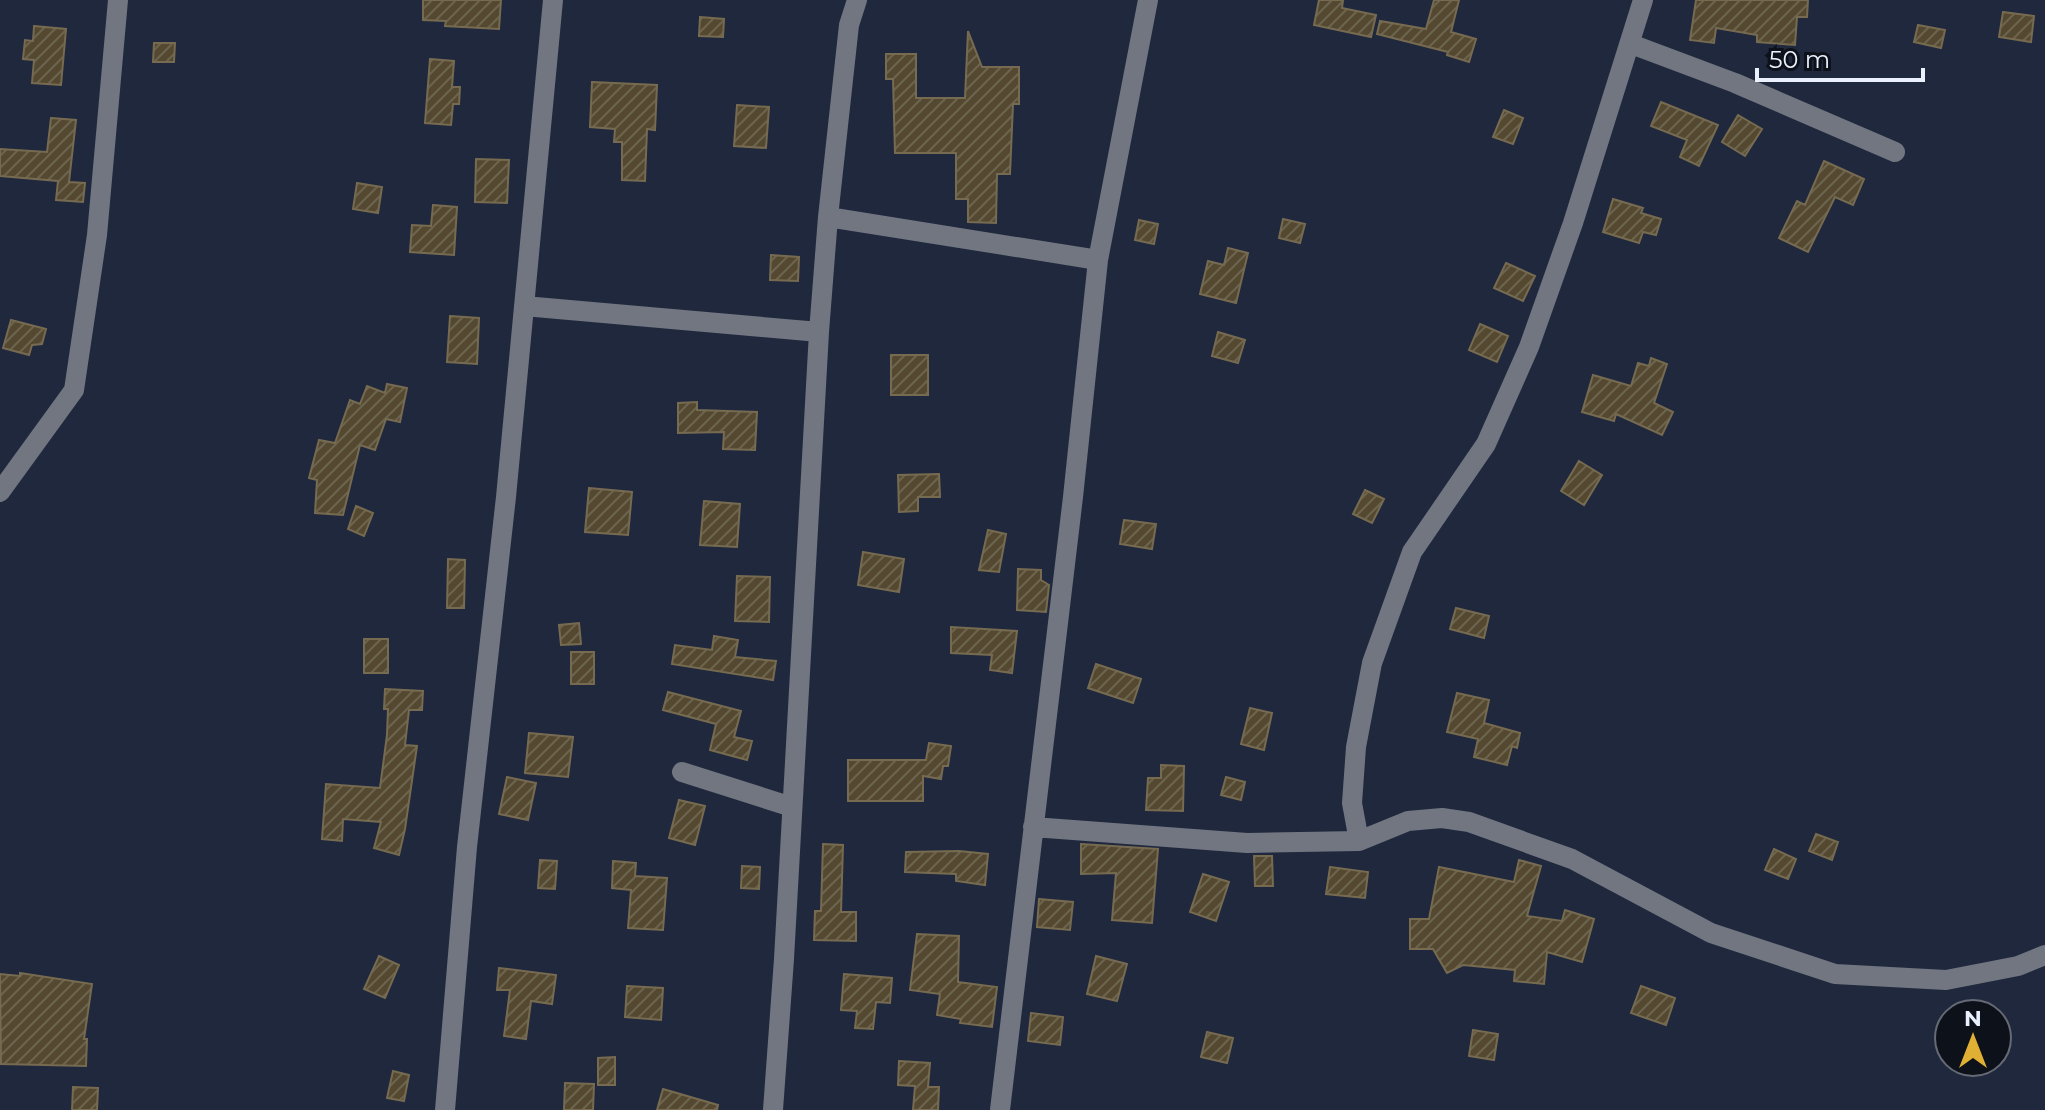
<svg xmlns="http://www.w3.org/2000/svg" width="2045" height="1110" font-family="Montserrat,sans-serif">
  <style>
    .building { fill: url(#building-hatch); stroke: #766b51; stroke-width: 2 }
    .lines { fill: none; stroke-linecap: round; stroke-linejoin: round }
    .minor { stroke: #717681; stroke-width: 20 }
  </style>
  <defs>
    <pattern id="building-hatch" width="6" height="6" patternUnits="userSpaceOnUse" patternTransform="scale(2)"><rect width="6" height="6" fill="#544930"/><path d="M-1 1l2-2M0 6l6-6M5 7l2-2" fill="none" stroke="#6d644f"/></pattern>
  </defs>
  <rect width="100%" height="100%" fill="#20283d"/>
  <path class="building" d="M 423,0 L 501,0 L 499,29 L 445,26 L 446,21 L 423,20 Z
    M 1319,0 L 1343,0 L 1342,8 L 1376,15 L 1371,37 L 1314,25 Z
    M 1434,0 L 1459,0 L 1451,32 L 1476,39 L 1469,62 L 1447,55 L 1448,52 L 1377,34 L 1380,21 L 1426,29 Z
    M 1696,0 L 1808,0 L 1807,17 L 1797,17 L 1795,45 L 1757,42 L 1757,35 L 1716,28 L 1714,43 L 1690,40 Z
    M 2003,12 L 2034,16 L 2031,42 L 1999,37 Z
    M 700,17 L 724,19 L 723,37 L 699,36 Z
    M 1918,25 L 1945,30 L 1941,48 L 1914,42 Z
    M 34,26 L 66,29 L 61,85 L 32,83 L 34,60 L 23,59 L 25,40 L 33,41 Z
    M 968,31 L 982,67 L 1019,67 L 1019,104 L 1013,104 L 1010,174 L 997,174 L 996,223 L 968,222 L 968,199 L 956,199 L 956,153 L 895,153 L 893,79 L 886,79 L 886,54 L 916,54 L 916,98 L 965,98 Z
    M 154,43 L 175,43 L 174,62 L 153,62 Z
    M 430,59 L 454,61 L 452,87 L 460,87 L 459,104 L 453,104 L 451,125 L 425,123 Z
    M 592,82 L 657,85 L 655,130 L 647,129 L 645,181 L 622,180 L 622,142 L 614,142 L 615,129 L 590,127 Z
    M 1661,102 L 1718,125 L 1699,166 L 1680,157 L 1687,140 L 1651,126 Z
    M 737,105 L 769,107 L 766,148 L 734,146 Z
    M 1504,110 L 1523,118 L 1513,144 L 1493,137 Z
    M 1738,115 L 1762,129 L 1745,156 L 1722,142 Z
    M 51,118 L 76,120 L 69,182 L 85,183 L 83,202 L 56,200 L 58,181 L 0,176 L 0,149 L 47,152 Z
    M 476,159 L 509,160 L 507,203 L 475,202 Z
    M 1824,161 L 1864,179 L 1853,205 L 1835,197 L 1808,252 L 1779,238 L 1797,201 L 1805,205 Z
    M 357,183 L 382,187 L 378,213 L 353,209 Z
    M 1613,199 L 1643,208 L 1641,213 L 1661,219 L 1656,235 L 1643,232 L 1639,243 L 1603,232 Z
    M 433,205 L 457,207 L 454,255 L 410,252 L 412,225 L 431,226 Z
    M 1283,219 L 1305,224 L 1300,243 L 1279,238 Z
    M 1139,220 L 1158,224 L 1154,244 L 1135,240 Z
    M 1228,248 L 1248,253 L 1236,303 L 1200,294 L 1208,261 L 1224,265 Z
    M 771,255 L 799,257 L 798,281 L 770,280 Z
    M 1506,263 L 1535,276 L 1523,301 L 1494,288 Z
    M 450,316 L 479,318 L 477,364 L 447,362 Z
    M 11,320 L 46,329 L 42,344 L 32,345 L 29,355 L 3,348 Z
    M 1480,324 L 1508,336 L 1497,362 L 1469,350 Z
    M 1218,332 L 1245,340 L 1238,363 L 1212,356 Z
    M 891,355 L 928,355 L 928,395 L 891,395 Z
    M 1651,358 L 1667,364 L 1654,403 L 1673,412 L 1662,435 L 1616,414 L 1614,421 L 1582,412 L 1593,375 L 1631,386 L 1638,363 L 1649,366 Z
    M 387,384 L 407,388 L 400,422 L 386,419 L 375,450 L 360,445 L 343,515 L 315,513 L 317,480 L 309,478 L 319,440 L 335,443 L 350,400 L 360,404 L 367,386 L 385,393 Z
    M 697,402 L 697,410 L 757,412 L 755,450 L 723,449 L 724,432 L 678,433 L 678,403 Z
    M 1579,461 L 1602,475 L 1584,505 L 1561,491 Z
    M 939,474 L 940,497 L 918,497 L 918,511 L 899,512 L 898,475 Z
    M 589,488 L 632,492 L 628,535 L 585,532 Z
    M 1365,490 L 1384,499 L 1372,523 L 1353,514 Z
    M 704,501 L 740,504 L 737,547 L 700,545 Z
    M 356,506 L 373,513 L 364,536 L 348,529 Z
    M 1124,520 L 1156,524 L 1152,549 L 1120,544 Z
    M 988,530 L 1006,534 L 999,572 L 979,570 Z
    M 863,552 L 904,559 L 899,592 L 858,585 Z
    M 448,559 L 465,560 L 464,608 L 447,608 Z
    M 1018,569 L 1041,570 L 1041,580 L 1049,585 L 1046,612 L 1017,610 Z
    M 737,576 L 770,577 L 769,622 L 735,621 Z
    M 1456,608 L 1489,616 L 1484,638 L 1450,629 Z
    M 579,623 L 581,644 L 561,645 L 559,625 Z
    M 951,627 L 1017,631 L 1012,673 L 990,670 L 992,655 L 951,653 Z
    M 714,636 L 738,640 L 735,657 L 776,661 L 773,680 L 672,664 L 675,645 L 712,650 Z
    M 364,639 L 388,639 L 388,673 L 364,673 Z
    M 571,652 L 594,652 L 594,684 L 571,684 Z
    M 1096,664 L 1141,679 L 1133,703 L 1088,688 Z
    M 385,689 L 423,691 L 422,710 L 409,710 L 405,745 L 417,746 L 405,829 L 399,855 L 374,848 L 381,822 L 343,819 L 342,841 L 322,839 L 326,784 L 380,788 L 387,735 L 388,709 L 384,709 Z
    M 668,692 L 741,711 L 734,737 L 752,741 L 747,760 L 710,750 L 716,724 L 663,710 Z
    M 1457,693 L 1489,700 L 1484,723 L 1520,733 L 1517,748 L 1512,746 L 1507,765 L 1474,757 L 1478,739 L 1447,732 Z
    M 1250,708 L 1272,713 L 1264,750 L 1241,744 Z
    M 529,733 L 573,737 L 568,777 L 525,773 Z
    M 929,743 L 951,746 L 948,766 L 943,766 L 941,779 L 923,776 L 923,801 L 848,801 L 848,760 L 926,760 Z
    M 1161,765 L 1184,766 L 1183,811 L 1146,810 L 1148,778 L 1161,778 Z
    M 507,777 L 536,783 L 528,820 L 499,814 Z
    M 1226,777 L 1245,782 L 1241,800 L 1221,795 Z
    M 679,800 L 705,806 L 695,845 L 669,838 Z
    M 1816,834 L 1838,842 L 1832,860 L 1809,851 Z
    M 823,844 L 843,845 L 841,912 L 856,912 L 856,941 L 814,940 L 815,911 L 821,911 Z
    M 1081,844 L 1158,849 L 1152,923 L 1112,920 L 1116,873 L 1081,874 Z
    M 1774,849 L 1796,859 L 1788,879 L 1765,870 Z
    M 959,851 L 988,854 L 985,885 L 956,881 L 956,874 L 905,872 L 906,852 Z
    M 1254,856 L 1272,856 L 1273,886 L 1255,886 Z
    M 540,860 L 557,861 L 555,889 L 538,888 Z
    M 1519,860 L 1541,866 L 1527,916 L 1562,921 L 1565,910 L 1594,919 L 1582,962 L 1547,952 L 1544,984 L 1514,981 L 1515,970 L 1463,965 L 1447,973 L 1433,949 L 1410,949 L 1410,919 L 1429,919 L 1439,867 L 1514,882 Z
    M 613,861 L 636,863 L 635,876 L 667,878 L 663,930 L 628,928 L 631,890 L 612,888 Z
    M 742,866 L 760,867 L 759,889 L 741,888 Z
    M 1330,867 L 1368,872 L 1365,898 L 1326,894 Z
    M 1203,874 L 1229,882 L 1216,921 L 1190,912 Z
    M 1039,899 L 1073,902 L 1070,930 L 1037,927 Z
    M 917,934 L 959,936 L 958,982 L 997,987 L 992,1027 L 960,1023 L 961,1019 L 937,1015 L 940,994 L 910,990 Z
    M 379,956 L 399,965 L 385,998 L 364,989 Z
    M 1096,956 L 1127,964 L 1117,1001 L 1087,994 Z
    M 499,968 L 556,975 L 552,1004 L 531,1001 L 526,1039 L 504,1036 L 510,990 L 497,990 Z
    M 20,973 L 92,984 L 84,1039 L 87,1039 L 86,1066 L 1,1064 L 0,974 L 20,976 Z
    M 844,974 L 892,978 L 890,1003 L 876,1002 L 873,1029 L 855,1028 L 857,1011 L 841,1010 Z
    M 627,986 L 663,988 L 661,1020 L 625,1017 Z
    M 1641,986 L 1675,998 L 1666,1025 L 1631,1013 Z
    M 1031,1013 L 1063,1017 L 1060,1045 L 1028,1041 Z
    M 1473,1030 L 1498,1034 L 1494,1060 L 1469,1056 Z
    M 1207,1032 L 1233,1038 L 1227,1063 L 1201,1057 Z
    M 615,1057 L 615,1085 L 598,1085 L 598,1058 Z
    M 899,1061 L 930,1063 L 928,1087 L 939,1087 L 938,1110 L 913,1110 L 915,1086 L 898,1085 Z
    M 393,1071 L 409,1075 L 404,1101 L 387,1098 Z
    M 565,1083 L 594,1084 L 593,1110 L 564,1110 Z
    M 73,1087 L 98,1088 L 97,1110 L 72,1110 Z
    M 663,1089 L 718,1105 L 717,1110 L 657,1110 Z"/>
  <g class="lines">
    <path class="minor" d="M 1631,44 L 1735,83 L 1895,152
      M 828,217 L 1098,260
      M 524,306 L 819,332
      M 0,492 L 74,390 L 97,235 L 118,0
      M 682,772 L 792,807
      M 1033,827 L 1247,843 L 1359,841 L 1408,821 L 1442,818 L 1469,822 L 1572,859 L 1711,933 L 1835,974 L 1946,980 L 2018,966 L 2045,955
      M 1359,841 L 1352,803 L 1356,747 L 1372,663 L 1412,552 L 1486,444 L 1529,347 L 1573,223 L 1643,0
      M 445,1110 L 467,847 L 506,497 L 553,0
      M 773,1110 L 784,959 L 819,332 L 828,217 L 849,25 L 857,0
      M 1000,1110 L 1073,497 L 1098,260 L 1148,0"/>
  </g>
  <g transform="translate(1973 1038)"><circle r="38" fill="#0d111a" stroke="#656a75" stroke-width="2"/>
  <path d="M0-6L14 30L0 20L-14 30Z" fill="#e0b034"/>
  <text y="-12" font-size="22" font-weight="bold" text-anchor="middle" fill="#eaf0fe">N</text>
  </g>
  <path d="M1757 68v12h166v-12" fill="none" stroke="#eaf0fe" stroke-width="4"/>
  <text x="1769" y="68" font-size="24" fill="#eaf0fe" stroke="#0d111a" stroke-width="6" paint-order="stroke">50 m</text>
</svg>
